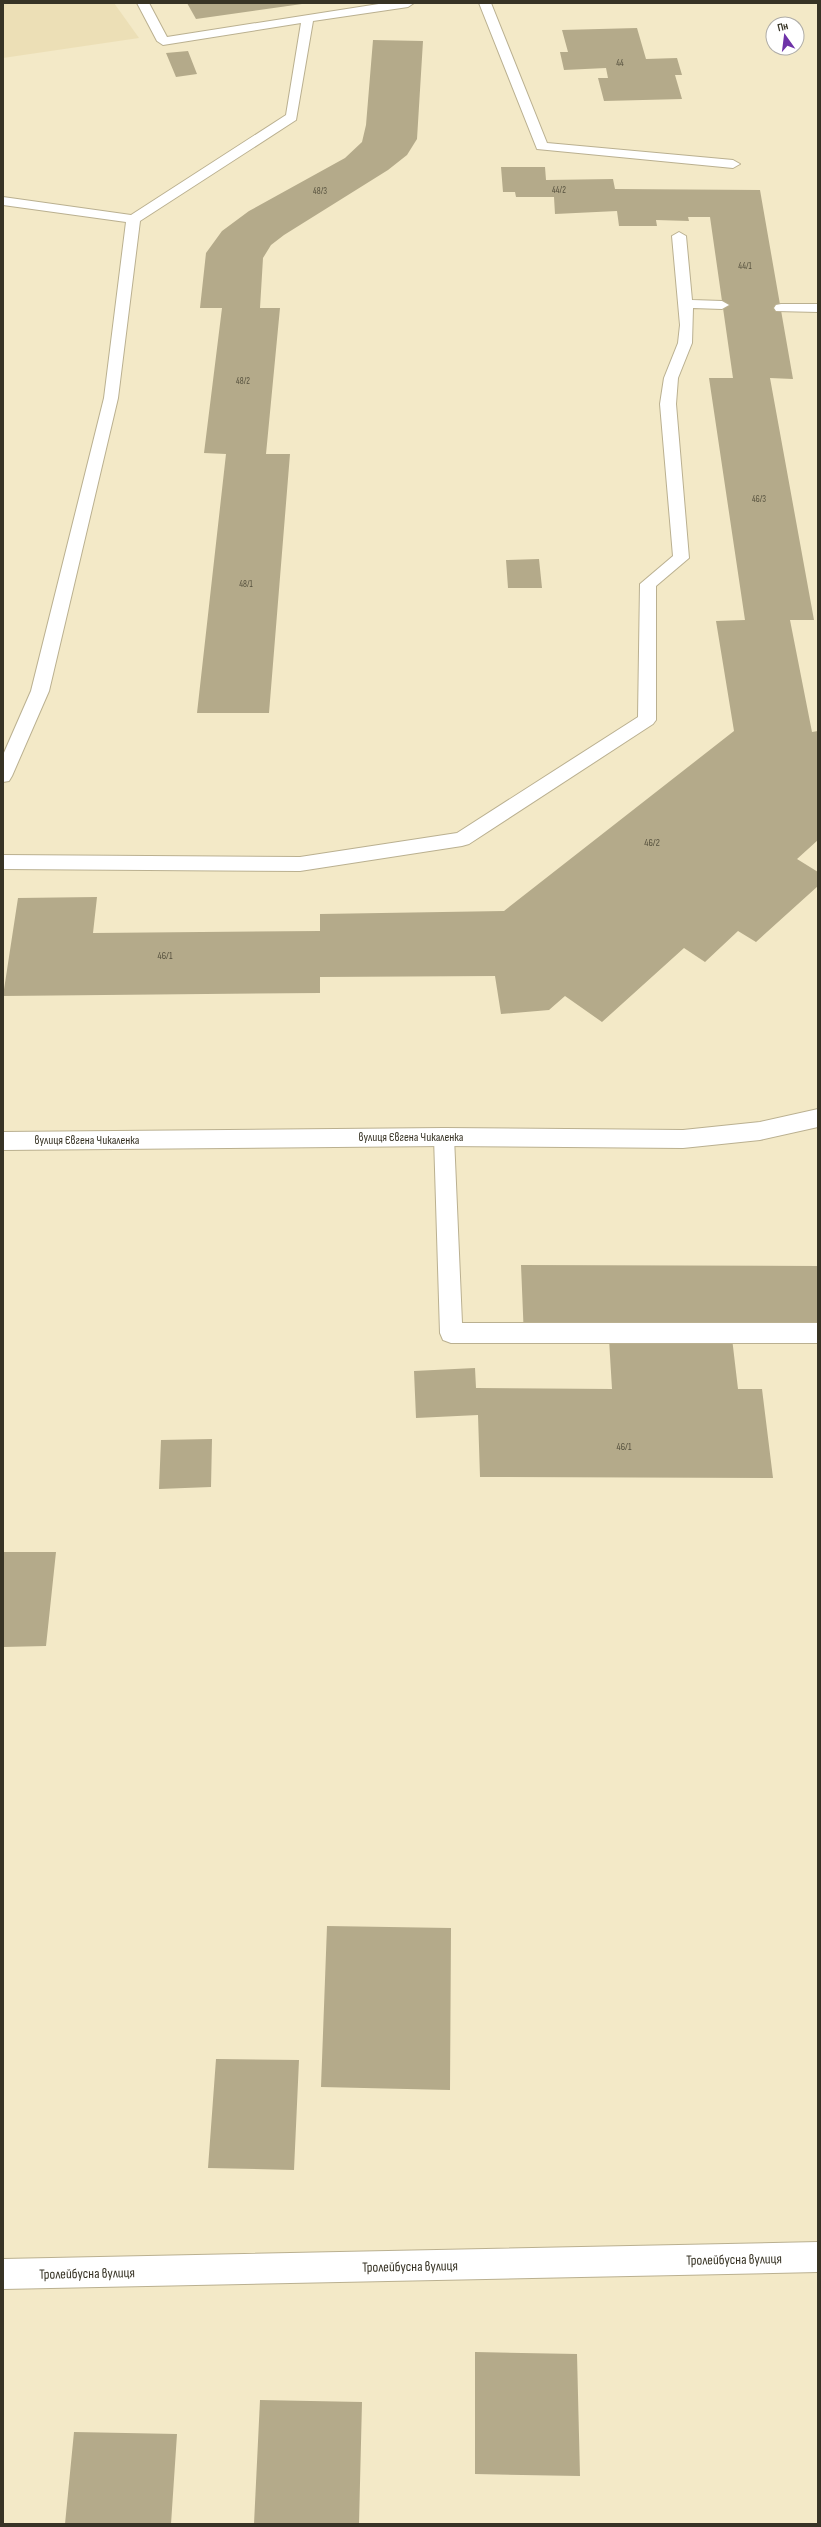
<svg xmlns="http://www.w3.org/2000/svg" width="821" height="2527" font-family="'Sofia Sans Condensed',sans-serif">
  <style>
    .built { fill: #ecdfb6 }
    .building { fill: #b4aa8a }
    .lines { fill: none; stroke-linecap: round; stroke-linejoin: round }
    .service-casing { stroke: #bab090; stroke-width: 2 }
    .minor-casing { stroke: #bab090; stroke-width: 2 }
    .secondary-casing { stroke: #bab090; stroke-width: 2 }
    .service { fill: #fff; fill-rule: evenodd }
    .minor { fill: #fff; fill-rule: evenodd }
    .secondary { fill: #fff; fill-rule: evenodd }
    .labels { text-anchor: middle; stroke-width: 3; stroke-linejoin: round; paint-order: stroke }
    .far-number-label { font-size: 9px; fill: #56513e }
    .number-label { font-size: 10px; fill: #56513e }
    .street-label { font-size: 12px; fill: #373325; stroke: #fff }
    .near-street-label { font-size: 14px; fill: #373325; stroke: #fff }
  </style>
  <rect width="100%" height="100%" fill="#f3e9c7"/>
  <path class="built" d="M 3,3 L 114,3 L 139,38 L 3,58 Z"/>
  <path class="building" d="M 187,3 L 302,3 L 302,4 L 196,19 Z
    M 637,28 L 646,59 L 677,58 L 682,75 L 675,75 L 682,99 L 604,101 L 598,78 L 608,78 L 606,68 L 564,70 L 560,52 L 568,52 L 562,30 Z
    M 373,40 L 423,41 L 417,139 L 407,155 L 388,170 L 284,235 L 271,245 L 263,258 L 260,308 L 280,308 L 266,454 L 290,454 L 269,713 L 197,713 L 226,454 L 204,453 L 222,308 L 200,308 L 206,253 L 222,231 L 249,211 L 345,158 L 362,142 L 366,125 Z
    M 188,51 L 197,74 L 176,77 L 166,53 Z
    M 501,167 L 545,167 L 546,180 L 613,179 L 615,189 L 760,190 L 793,379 L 770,378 L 814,620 L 790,620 L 812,732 L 818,731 L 818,840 L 797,859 L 818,872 L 818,886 L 756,942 L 738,931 L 705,962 L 684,948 L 602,1022 L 565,996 L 549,1010 L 501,1014 L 495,976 L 320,977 L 320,993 L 3,996 L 18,898 L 97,897 L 93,933 L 320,931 L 320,914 L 504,911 L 734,731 L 716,621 L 745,620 L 709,378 L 733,378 L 710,217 L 688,217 L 689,221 L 656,220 L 657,226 L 619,226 L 617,211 L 555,214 L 554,197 L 516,197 L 515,192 L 503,192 Z
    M 539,559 L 542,588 L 508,588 L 506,560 Z
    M 521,1265 L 818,1266 L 818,1338 L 732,1338 L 738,1389 L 762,1389 L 773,1478 L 480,1477 L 478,1415 L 416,1418 L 414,1371 L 475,1368 L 476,1388 L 612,1389 L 609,1339 L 524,1338 Z
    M 212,1439 L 211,1487 L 159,1489 L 161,1440 Z
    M 3,1552 L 56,1552 L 46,1646 L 3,1647 Z
    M 327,1926 L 451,1928 L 450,2090 L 321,2087 Z
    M 216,2059 L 299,2060 L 294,2170 L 208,2168 Z
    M 475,2352 L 577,2354 L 580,2476 L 475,2474 Z
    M 260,2400 L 362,2402 L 359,2524 L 254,2524 Z
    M 74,2432 L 177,2434 L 171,2524 L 65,2524 Z"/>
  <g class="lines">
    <g class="service-casing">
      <path id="service" d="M 137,3 L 149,3 L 167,37 L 385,3 L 414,3 L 408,7 L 313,21 L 296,120 L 140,221 L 118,398 L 49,691 L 12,776 L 9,781 L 3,782 L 3,755 L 31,691 L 104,398 L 126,222 L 3,205 L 3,197 L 131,215 L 286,115 L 301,23 L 163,45 L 157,41 Z
        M 479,3 L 491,3 L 547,143 L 733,160 L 740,164 L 733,168 L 537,149 Z
        M 679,232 L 686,236 L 692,300 L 722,301 L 729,305 L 722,309 L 693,308 L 692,343 L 678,378 L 676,404 L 689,558 L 656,586 L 656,720 L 653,724 L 469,844 L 462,846 L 300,871 L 3,869 L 3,855 L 300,857 L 457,833 L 638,717 L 640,584 L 673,556 L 660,404 L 664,378 L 678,343 L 680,325 L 672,236 Z
        M 781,304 L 818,304 L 818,312 L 776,311 L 774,308 L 776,305 Z
        M 444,1128 L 451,1131 L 454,1137 L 462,1323 L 818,1323 L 818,1343 L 451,1343 L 443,1340 L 440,1333 L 434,1137 L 437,1131 Z"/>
    </g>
    <g class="minor-casing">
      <path id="minor" d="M 818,2242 L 818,2272 L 3,2289 L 3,2259 Z"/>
    </g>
    <g class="secondary-casing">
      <path id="secondary" d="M 818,1109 L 818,1127 L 760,1140 L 683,1148 L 444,1146 L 3,1150 L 3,1132 L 444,1128 L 683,1130 L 760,1122 Z"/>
    </g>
    <use href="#service" class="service"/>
    <use href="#minor" class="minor"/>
    <use href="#secondary" class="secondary"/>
  </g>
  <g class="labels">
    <g class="far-number-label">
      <text x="620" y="66">44</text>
      <text x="559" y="193">44/2</text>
      <text x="320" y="194">48/3</text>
      <text x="745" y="269">44/1</text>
      <text x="243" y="384">48/2</text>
      <text x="759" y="502">46/3</text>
      <text x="246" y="587">48/1</text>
    </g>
    <g class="number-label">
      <text x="652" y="846">46/2</text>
      <text x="165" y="959">46/1</text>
      <text x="624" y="1450">46/1</text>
    </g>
    <g class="street-label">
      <text x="411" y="1141">вулиця Євгена Чикаленка</text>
      <text x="87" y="1144">вулиця Євгена Чикаленка</text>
    </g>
    <g class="near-street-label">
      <text transform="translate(734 2259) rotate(-1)" y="5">Тролейбусна вулиця</text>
      <text transform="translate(410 2266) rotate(-1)" y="5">Тролейбусна вулиця</text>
      <text transform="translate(87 2273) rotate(-1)" y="5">Тролейбусна вулиця</text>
    </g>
  </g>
  <rect width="821" height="2527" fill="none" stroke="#373325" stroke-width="8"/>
  <g transform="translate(785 36) rotate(346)"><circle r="19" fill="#ffffff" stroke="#afada8"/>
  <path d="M0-3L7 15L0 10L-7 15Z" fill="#6e33a8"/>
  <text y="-6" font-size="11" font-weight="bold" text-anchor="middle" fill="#373325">Пн</text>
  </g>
</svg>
